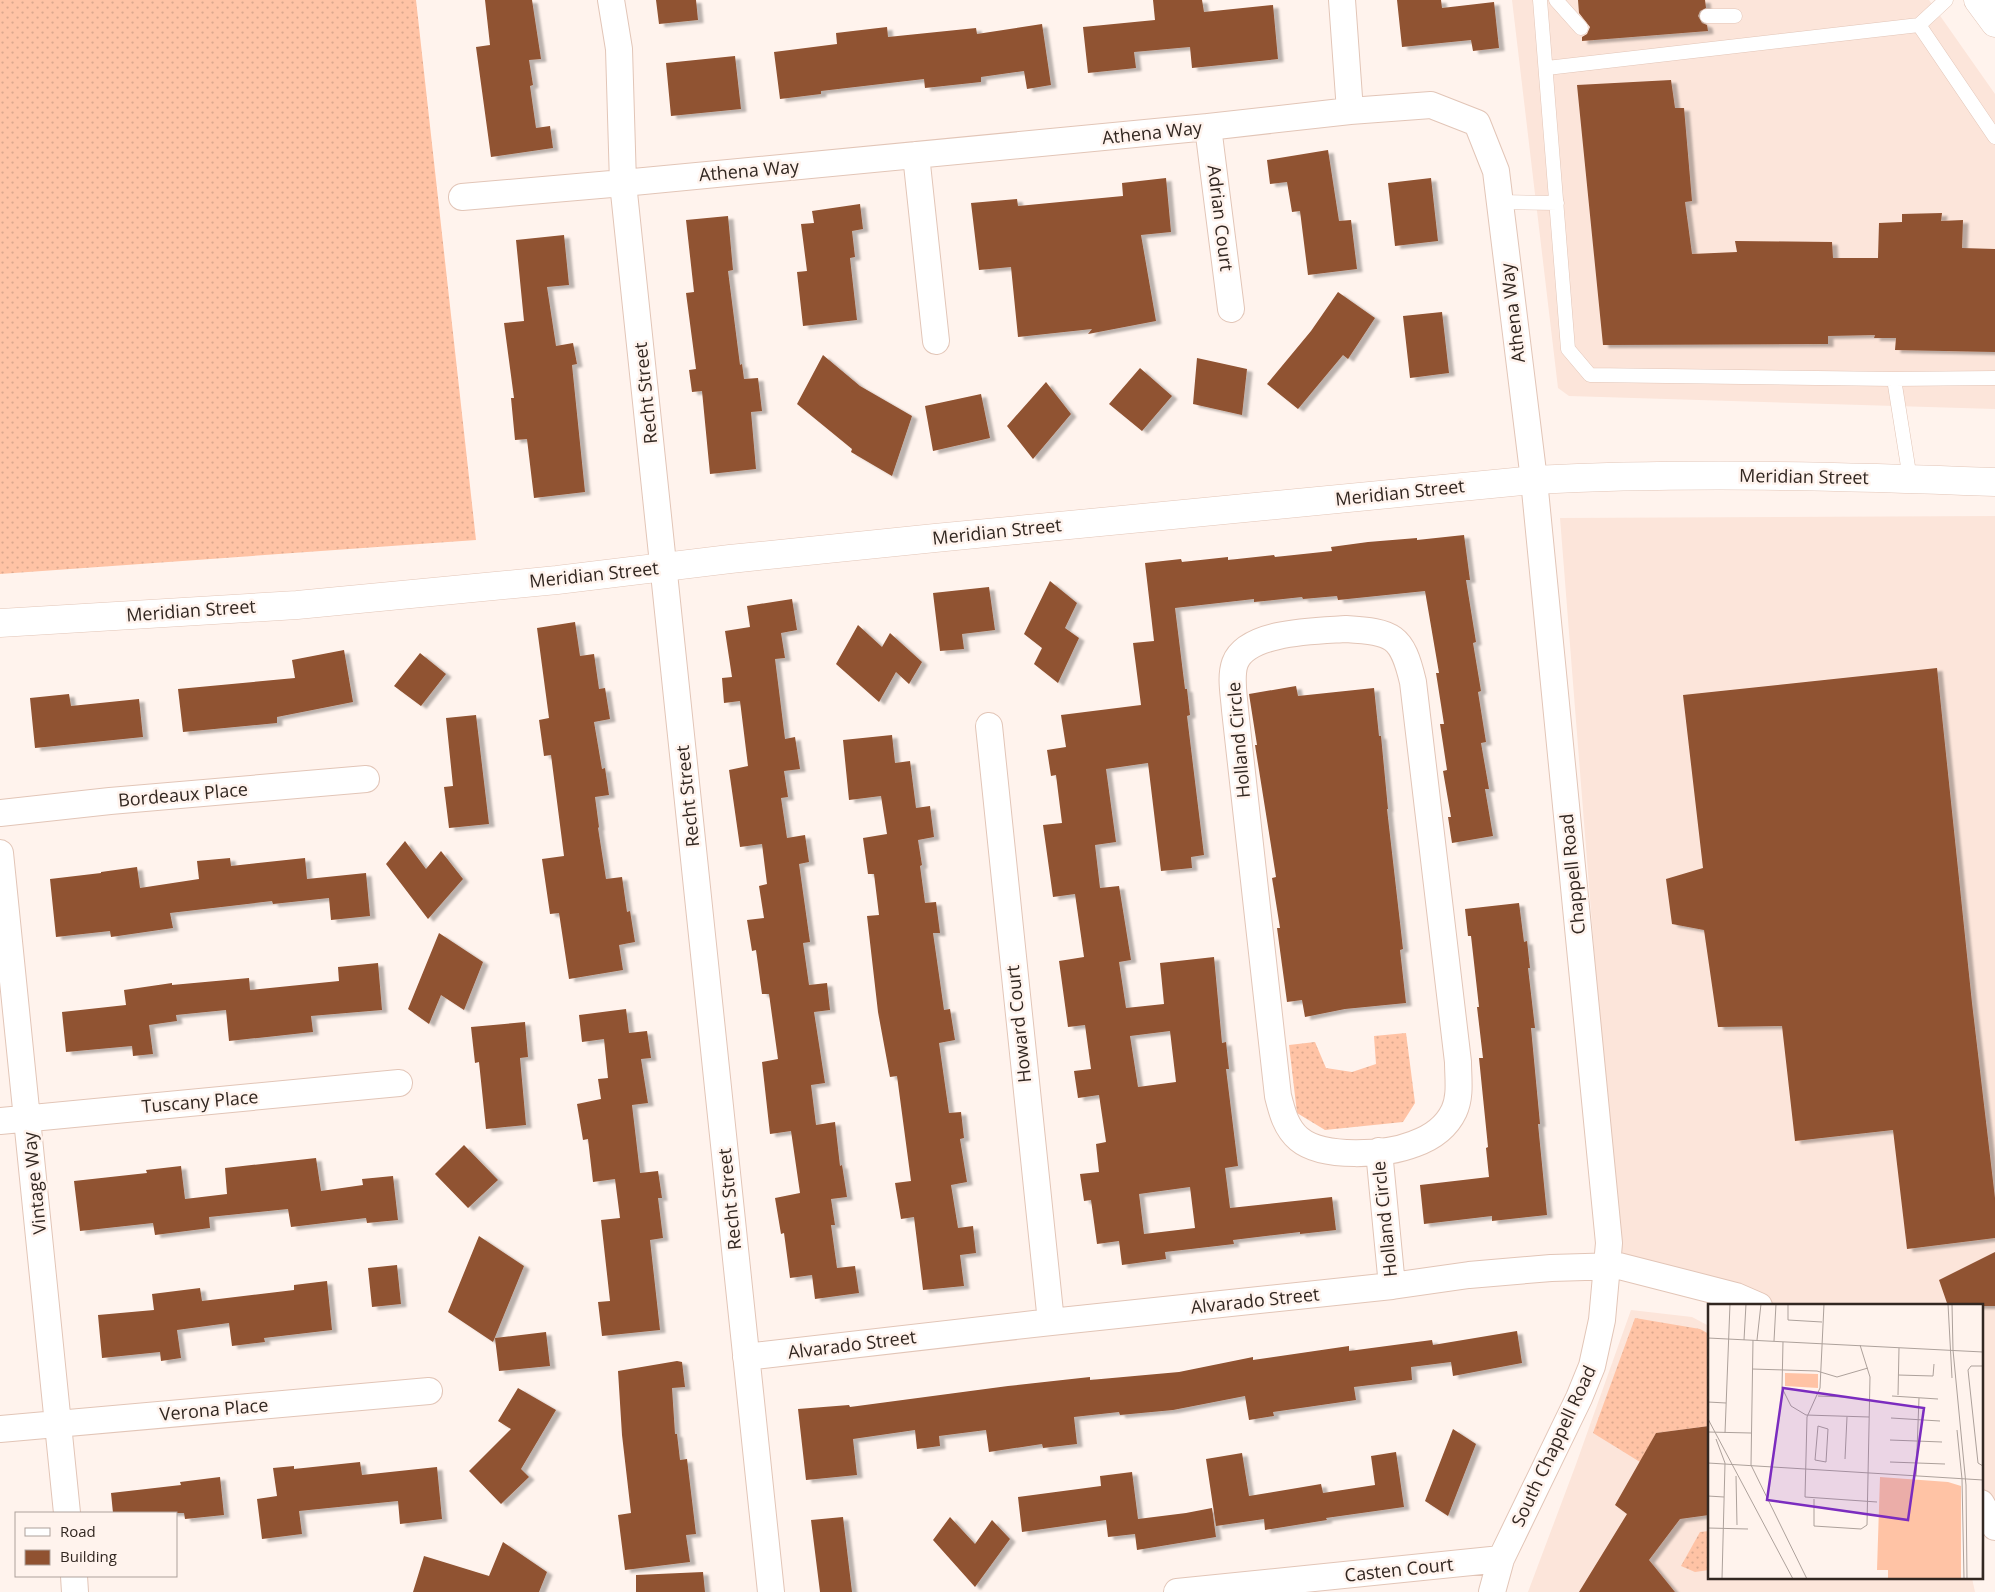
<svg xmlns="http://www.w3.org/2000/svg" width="1995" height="1592" font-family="'Open Sans',sans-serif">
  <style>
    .built { fill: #fce5da }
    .grass { fill: url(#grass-dots) }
    .building { fill: #905231; fill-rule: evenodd; filter: url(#shadow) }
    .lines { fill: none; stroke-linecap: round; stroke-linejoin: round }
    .service-casing { stroke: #e2c5b7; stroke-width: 15 }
    .minor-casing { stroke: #e2c5b7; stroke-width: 28 }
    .tertiary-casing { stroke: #e2c5b7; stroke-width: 29 }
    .service { stroke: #fff; stroke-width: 14 }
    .minor { stroke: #fff; stroke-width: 26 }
    .tertiary { stroke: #fff; stroke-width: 28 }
    .labels { text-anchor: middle; stroke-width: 5; stroke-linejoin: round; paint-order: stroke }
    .street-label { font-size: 18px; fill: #322721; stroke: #fff3ed }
    .inset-road { fill: none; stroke: #ada19b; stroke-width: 1 }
    .view { fill: #7b2cbf; fill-opacity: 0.15; stroke: #7b2cbf; stroke-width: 2.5 }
    .inset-edge { fill: none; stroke: #322721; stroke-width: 2.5 }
  </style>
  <defs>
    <pattern id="grass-dots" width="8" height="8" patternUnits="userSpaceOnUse" patternTransform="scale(1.25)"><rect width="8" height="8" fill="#ffc3a5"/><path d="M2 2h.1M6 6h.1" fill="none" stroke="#dba88e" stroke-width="1.8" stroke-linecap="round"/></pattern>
    <filter id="shadow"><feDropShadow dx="5.5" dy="3" stdDeviation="1" flood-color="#0004"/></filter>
  </defs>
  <rect width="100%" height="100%" fill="#fff3ed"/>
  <path class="built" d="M 1512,0 L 1929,0 L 1995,94 L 1995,409 L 1569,396 L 1558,388 Z
    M 1995,516 L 1995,1530 L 1981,1502 L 1981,1306 L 1753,1306 L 1619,1266 L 1560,518 Z
    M 1631,1310 L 1692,1317 L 1709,1326 L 1709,1578 L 1972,1578 L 1975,1592 L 1528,1592 L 1575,1467 Z"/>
  <path class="grass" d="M 0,0 L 416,0 L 476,540 L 0,574 Z
    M 1406,1033 L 1415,1103 L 1403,1122 L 1325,1130 L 1297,1113 L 1289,1045 L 1315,1042 L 1326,1068 L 1352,1072 L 1376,1064 L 1374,1036 Z
    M 1635,1318 L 1700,1329 L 1709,1334 L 1709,1426 L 1656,1433 L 1640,1462 L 1593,1433 Z
    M 1709,1531 L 1709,1570 L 1695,1572 L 1681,1566 L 1700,1532 Z"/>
  <path class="building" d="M 485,0 L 532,0 L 541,59 L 529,60 L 533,85 L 530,86 L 536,128 L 550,126 L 553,148 L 491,157 L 476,47 L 490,45 Z
    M 656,0 L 696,0 L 698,20 L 659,24 Z
    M 1153,0 L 1202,0 L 1204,12 L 1273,5 L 1278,59 L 1192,68 L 1190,47 L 1134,52 L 1136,68 L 1088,73 L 1083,27 L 1155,20 Z
    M 1397,0 L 1441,0 L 1442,8 L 1494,2 L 1499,48 L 1473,51 L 1471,40 L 1402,47 Z
    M 1578,0 L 1705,0 L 1706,8 L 1700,11 L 1698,16 L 1702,23 L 1707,25 L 1708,31 L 1582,41 L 1582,37 L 1587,34 L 1590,27 L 1579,13 Z
    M 1042,24 L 1051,85 L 1027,89 L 1024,71 L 981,77 L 981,82 L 925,88 L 924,79 L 821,91 L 821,94 L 780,99 L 774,52 L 837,44 L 836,33 L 887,27 L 888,37 L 976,28 L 977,34 Z
    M 735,56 L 741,109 L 671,116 L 666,63 Z
    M 1671,80 L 1675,108 L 1684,108 L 1692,201 L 1685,202 L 1692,254 L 1737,252 L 1735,241 L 1832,242 L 1833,258 L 1878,258 L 1879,223 L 1902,222 L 1902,214 L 1942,213 L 1941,221 L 1963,220 L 1962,248 L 1995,249 L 1995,352 L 1895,350 L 1896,338 L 1874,338 L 1875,335 L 1828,336 L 1828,344 L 1603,345 L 1577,85 Z
    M 1328,150 L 1339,221 L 1351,220 L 1357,269 L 1308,275 L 1300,211 L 1292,212 L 1287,182 L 1270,184 L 1267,160 Z
    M 1166,178 L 1171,232 L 1141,235 L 1156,321 L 1088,334 L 1092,329 L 1018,337 L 1011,267 L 979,270 L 971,203 L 1017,199 L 1018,206 L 1123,196 L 1122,183 Z
    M 1431,178 L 1438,241 L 1395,246 L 1388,183 Z
    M 860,204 L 863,229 L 852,231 L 855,257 L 850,258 L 857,320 L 803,326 L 797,272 L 807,271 L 801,224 L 814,223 L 812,211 Z
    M 728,216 L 733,270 L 728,271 L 740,365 L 742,364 L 744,379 L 758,378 L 762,411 L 751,412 L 756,469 L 710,474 L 702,391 L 692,392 L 689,370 L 696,369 L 686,293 L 694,292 L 686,220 Z
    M 564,235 L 569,285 L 547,287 L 556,346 L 573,343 L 577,364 L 572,365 L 585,492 L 534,498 L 527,439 L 515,440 L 511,398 L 514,398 L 504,323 L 524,321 L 516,240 Z
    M 1338,292 L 1375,318 L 1348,359 L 1343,355 L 1298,409 L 1267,384 L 1311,331 Z
    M 1442,312 L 1449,373 L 1410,378 L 1403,316 Z
    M 823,355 L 860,386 L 912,416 L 892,476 L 851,452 L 852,449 L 797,404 Z
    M 1197,358 L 1247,369 L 1242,415 L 1193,404 Z
    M 1140,368 L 1172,396 L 1142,431 L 1109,404 Z
    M 1046,382 L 1071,414 L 1033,459 L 1007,426 Z
    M 981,394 L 990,438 L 933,451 L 925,406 Z
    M 1464,535 L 1470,580 L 1466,580 L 1476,642 L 1473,643 L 1481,691 L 1478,692 L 1486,742 L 1481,743 L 1489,789 L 1485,789 L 1493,836 L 1452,843 L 1448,817 L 1451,817 L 1443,771 L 1447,770 L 1440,724 L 1444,724 L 1436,673 L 1439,673 L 1425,591 L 1338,600 L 1337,596 L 1303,599 L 1302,597 L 1254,602 L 1254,599 L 1175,608 L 1185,689 L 1187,689 L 1190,715 L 1187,716 L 1204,855 L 1191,857 L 1192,868 L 1161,871 L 1148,763 L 1106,769 L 1116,842 L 1095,845 L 1100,888 L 1119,886 L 1131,960 L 1119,962 L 1126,1008 L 1164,1004 L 1160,963 L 1214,957 L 1222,1043 L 1226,1042 L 1229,1069 L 1226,1069 L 1238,1166 L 1225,1168 L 1230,1208 L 1332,1197 L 1336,1230 L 1300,1234 L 1300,1232 L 1233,1240 L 1234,1244 L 1165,1252 L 1166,1259 L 1122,1265 L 1119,1241 L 1097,1244 L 1091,1200 L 1084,1201 L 1080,1174 L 1099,1172 L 1096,1144 L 1106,1142 L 1099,1095 L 1078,1098 L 1074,1071 L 1091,1069 L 1085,1025 L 1068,1027 L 1059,961 L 1084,957 L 1075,894 L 1053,897 L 1043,825 L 1062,823 L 1056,775 L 1051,776 L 1047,750 L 1066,747 L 1061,715 L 1141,705 L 1133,643 L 1154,641 L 1145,563 L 1181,559 L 1182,562 L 1228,557 L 1228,560 L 1274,555 L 1275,557 L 1332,551 L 1331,547 L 1368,542 L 1417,538 L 1417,540 ZM 1170,1031 L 1176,1082 L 1138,1087 L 1130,1036 ZM 1190,1187 L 1195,1228 L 1144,1234 L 1139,1194 Z
    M 1050,581 L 1077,603 L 1065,628 L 1079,638 L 1058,683 L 1034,664 L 1042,648 L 1024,634 Z
    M 989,587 L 995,630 L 962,634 L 964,649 L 940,651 L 933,593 Z
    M 792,599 L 797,630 L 781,633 L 785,658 L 775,659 L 785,739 L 795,737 L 800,769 L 784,771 L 788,797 L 781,798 L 787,838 L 805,835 L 809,862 L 799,864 L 810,942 L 803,943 L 809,985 L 827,983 L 830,1010 L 814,1012 L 825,1083 L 811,1085 L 816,1125 L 835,1122 L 840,1166 L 842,1165 L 847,1197 L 831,1199 L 835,1225 L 831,1225 L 837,1268 L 855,1266 L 859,1293 L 815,1299 L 812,1275 L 790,1278 L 784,1233 L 781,1234 L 775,1198 L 800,1193 L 791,1131 L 770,1134 L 762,1062 L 778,1059 L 769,994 L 762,994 L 756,950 L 752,951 L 747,920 L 764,918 L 759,886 L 767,884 L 762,844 L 740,847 L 729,770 L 748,766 L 740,701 L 724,703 L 722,678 L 732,677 L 725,631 L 750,627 L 747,606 Z
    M 575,622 L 580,656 L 594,654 L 599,689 L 605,688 L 610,719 L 594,722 L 602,769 L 605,768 L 609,795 L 595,797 L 599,827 L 598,828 L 606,879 L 622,877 L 627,912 L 630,911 L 635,942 L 619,945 L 623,970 L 569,979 L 559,913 L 550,914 L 542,859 L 564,856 L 551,755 L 544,756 L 539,720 L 549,718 L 537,628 Z
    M 858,625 L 882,647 L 890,633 L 922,662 L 909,684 L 896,672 L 879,702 L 836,664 Z
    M 344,650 L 353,702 L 277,717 L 277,723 L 183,732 L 178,689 L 295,678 L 292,660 Z
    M 420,653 L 446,674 L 421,706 L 394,686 Z
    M 1937,668 L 1972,1003 L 1995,1198 L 1995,1238 L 1907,1249 L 1893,1130 L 1795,1141 L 1782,1026 L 1718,1027 L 1704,930 L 1672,924 L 1666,879 L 1703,868 L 1683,695 Z
    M 1296,686 L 1298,696 L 1374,688 L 1379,736 L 1381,736 L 1388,809 L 1387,809 L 1403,949 L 1400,950 L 1406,1003 L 1345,1009 L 1305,1017 L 1302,1000 L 1287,1002 L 1277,928 L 1280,928 L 1272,878 L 1276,877 L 1255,745 L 1257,745 L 1249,694 Z
    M 69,694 L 71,706 L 139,699 L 143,737 L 35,748 L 30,698 Z
    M 476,715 L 489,824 L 449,828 L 444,787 L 453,786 L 446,718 Z
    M 892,735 L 895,763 L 910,761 L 916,808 L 930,806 L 934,837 L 918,840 L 922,865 L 920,866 L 925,903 L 936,902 L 940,933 L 933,933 L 944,1010 L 950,1009 L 955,1040 L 939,1043 L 949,1113 L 961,1112 L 964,1138 L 960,1139 L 967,1182 L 951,1185 L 958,1228 L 973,1226 L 976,1253 L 960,1255 L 964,1286 L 923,1290 L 914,1217 L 901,1219 L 895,1183 L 911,1181 L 897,1076 L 890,1077 L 878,1012 L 867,916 L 879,915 L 874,874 L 868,874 L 863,838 L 887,834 L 881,796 L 849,800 L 843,740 Z
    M 405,841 L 426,869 L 441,851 L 463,879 L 428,919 L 386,864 Z
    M 230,858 L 231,866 L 305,858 L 307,879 L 366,873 L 370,916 L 331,920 L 329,898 L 273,904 L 272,901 L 170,913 L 173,928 L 111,937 L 110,931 L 56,937 L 50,879 L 101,873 L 101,872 L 137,867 L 140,888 L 199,879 L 197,861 Z
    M 1519,903 L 1524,942 L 1527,941 L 1530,968 L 1528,968 L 1535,1028 L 1531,1028 L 1540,1124 L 1538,1124 L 1547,1215 L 1492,1221 L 1492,1216 L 1424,1224 L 1420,1185 L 1489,1177 L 1486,1148 L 1488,1147 L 1479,1058 L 1483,1058 L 1477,1007 L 1479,1007 L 1471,936 L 1468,936 L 1465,909 Z
    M 439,933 L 483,962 L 464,1010 L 441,995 L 429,1024 L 408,1009 Z
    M 378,963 L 382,1010 L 311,1016 L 313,1032 L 229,1041 L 226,1010 L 176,1015 L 177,1021 L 149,1025 L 153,1054 L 133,1056 L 132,1046 L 66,1052 L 62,1012 L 126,1005 L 124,990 L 172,983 L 172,985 L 249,978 L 250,990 L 339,981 L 338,967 Z
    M 626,1009 L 629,1033 L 647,1031 L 651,1058 L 641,1059 L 648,1103 L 632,1105 L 640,1173 L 658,1171 L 662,1198 L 658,1198 L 663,1238 L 650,1240 L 660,1330 L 602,1336 L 598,1302 L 610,1301 L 601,1220 L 620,1218 L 615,1179 L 593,1182 L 588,1139 L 583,1140 L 577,1104 L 601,1099 L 598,1079 L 608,1078 L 604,1039 L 582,1042 L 579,1015 Z
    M 525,1022 L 528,1057 L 520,1058 L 526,1125 L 486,1129 L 479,1062 L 475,1063 L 471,1027 Z
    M 464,1145 L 498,1180 L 468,1208 L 435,1174 Z
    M 316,1158 L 321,1191 L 363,1185 L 362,1179 L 393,1176 L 398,1220 L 367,1223 L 366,1218 L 291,1227 L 288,1209 L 209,1217 L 210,1228 L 155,1235 L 153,1223 L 80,1231 L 74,1181 L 147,1173 L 146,1170 L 181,1166 L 185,1199 L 227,1194 L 225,1168 Z
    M 479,1236 L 524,1266 L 493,1342 L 448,1312 Z
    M 1995,1252 L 1995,1306 L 1948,1306 L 1939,1280 Z
    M 397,1265 L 401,1304 L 372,1307 L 368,1268 Z
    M 327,1281 L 332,1330 L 264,1338 L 265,1342 L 232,1346 L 229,1323 L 177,1330 L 181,1358 L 161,1361 L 160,1352 L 102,1358 L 98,1315 L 154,1310 L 152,1294 L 200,1288 L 202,1301 L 294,1290 L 294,1285 Z
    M 1517,1331 L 1522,1363 L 1453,1376 L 1451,1362 L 1411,1367 L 1412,1380 L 1354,1387 L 1356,1400 L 1273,1412 L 1274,1416 L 1249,1420 L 1245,1396 L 1173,1410 L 1120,1415 L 1119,1412 L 1074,1417 L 1077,1444 L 1043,1448 L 1042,1444 L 989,1452 L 986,1430 L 939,1436 L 940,1446 L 917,1449 L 915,1430 L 853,1439 L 857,1475 L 806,1480 L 798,1409 L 849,1405 L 850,1407 L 1008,1386 L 1090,1377 L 1090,1380 L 1179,1372 L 1253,1357 L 1253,1360 L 1349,1346 L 1349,1351 L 1432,1340 L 1433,1345 Z
    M 546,1332 L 550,1366 L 499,1371 L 495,1338 Z
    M 677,1361 L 682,1362 L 685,1387 L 672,1388 L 675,1434 L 677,1434 L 680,1460 L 687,1459 L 696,1534 L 686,1535 L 690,1562 L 625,1570 L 618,1515 L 631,1513 L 622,1435 L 618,1371 Z
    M 518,1388 L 556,1410 L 521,1469 L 529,1477 L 501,1504 L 469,1471 L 511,1429 L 498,1421 Z
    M 1709,1426 L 1709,1515 L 1680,1519 L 1649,1560 L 1675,1592 L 1579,1592 L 1627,1514 L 1615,1505 L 1656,1433 Z
    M 1453,1429 L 1476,1444 L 1448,1516 L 1425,1501 Z
    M 1396,1452 L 1404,1507 L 1326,1518 L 1327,1520 L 1265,1530 L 1264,1519 L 1216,1526 L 1206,1459 L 1242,1453 L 1249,1496 L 1321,1484 L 1323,1493 L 1375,1485 L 1371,1456 Z
    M 360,1462 L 362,1475 L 437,1467 L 442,1519 L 400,1524 L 398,1501 L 299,1511 L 302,1534 L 262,1539 L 257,1499 L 277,1496 L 273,1468 L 294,1466 L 294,1469 Z
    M 1132,1472 L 1138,1519 L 1186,1513 L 1212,1508 L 1216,1537 L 1137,1550 L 1135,1534 L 1108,1537 L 1106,1520 L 1022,1532 L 1018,1497 L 1101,1486 L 1100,1476 Z
    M 220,1477 L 224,1515 L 185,1519 L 184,1513 L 113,1513 L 111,1493 L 181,1485 L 180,1482 Z
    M 843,1517 L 852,1592 L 820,1592 L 811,1520 Z
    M 950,1517 L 975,1544 L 992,1520 L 1010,1539 L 975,1587 L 933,1540 Z
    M 503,1542 L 547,1572 L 539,1592 L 413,1592 L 424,1556 L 489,1576 Z
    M 703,1572 L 705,1592 L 636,1592 L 636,1575 Z"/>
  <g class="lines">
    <g class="service-casing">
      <path id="service" d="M 1540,0 L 1568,349 L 1590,375 L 1894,379
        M 1556,0 L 1581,28
        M 1707,16 L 1735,16
        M 1919,25 L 1995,137
        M 1547,68 L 1919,25 L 1946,0
        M 1500,202 L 1557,203
        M 1910,479 L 1894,379 L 1995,378"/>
    </g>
    <g class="minor-casing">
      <path id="minor" d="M 611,0 L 619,49 L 623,183 L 771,1592
        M 1342,0 L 1350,111
        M 1208,127 L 1231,309
        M 916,155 L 936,341
        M 462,197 L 623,183 L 1208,127 L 1350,111 L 1431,105 L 1477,123 L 1496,171 L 1534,480 L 1609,1243 L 1602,1320 L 1592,1366 L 1579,1398 L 1501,1559 L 1492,1592
        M 1346,629 C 1393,632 1402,635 1413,682 L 1458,1062 C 1458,1078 1461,1096 1454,1111 C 1446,1128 1431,1138 1414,1144 C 1386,1155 1323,1159 1299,1139 C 1286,1128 1282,1112 1278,1096 L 1235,710 C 1234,695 1230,677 1235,663 C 1247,631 1317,631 1346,629 Z
        M 989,726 L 1051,1322
        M 0,813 L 110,801 L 366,779
        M 0,853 L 67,1513
        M 0,1121 L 399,1083
        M 1379,1151 L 1392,1286
        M 746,1357 L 1051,1322 L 1392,1286 L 1469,1275 L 1551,1268 L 1619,1266 L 1736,1296 L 1759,1306
        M 0,1429 L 429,1391
        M 1981,1503 L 1995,1527
        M 74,1576 L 75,1592
        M 1177,1592 L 1501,1559"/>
    </g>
    <g class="tertiary-casing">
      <path id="tertiary" d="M 1978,0 L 1995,23
        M 0,623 L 297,605 L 557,580 L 730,559 L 935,538 L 1534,480 C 1687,472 1842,476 1995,482"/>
    </g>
    <use href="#service" class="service"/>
    <use href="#minor" class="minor"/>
    <use href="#tertiary" class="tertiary"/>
  </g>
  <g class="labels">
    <g class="street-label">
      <text transform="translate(1152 133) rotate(-6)" y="6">Athena Way</text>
      <text transform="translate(749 171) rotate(-5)" y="6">Athena Way</text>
      <text transform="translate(1220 218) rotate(83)" y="6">Adrian Court</text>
      <text transform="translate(1513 313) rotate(-97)" y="6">Athena Way</text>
      <text transform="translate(646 393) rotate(-96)" y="6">Recht Street</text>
      <text transform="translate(1804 477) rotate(1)" y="6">Meridian Street</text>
      <text transform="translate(1400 493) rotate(-6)" y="6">Meridian Street</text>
      <text transform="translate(997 532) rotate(-6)" y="6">Meridian Street</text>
      <text transform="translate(594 575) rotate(-6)" y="6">Meridian Street</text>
      <text transform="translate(191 611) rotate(-4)" y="6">Meridian Street</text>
      <text transform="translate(1239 740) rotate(-95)" y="6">Holland Circle</text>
      <text transform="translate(183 795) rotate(-5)" y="6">Bordeaux Place</text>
      <text transform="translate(688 796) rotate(-96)" y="6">Recht Street</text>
      <text transform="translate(1573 874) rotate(-96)" y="6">Chappell Road</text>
      <text transform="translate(1019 1024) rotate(-96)" y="6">Howard Court</text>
      <text transform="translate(200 1102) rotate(-5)" y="6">Tuscany Place</text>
      <text transform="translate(35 1183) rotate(-96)" y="6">Vintage Way</text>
      <text transform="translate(730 1199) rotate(-96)" y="6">Recht Street</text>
      <text transform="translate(1385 1219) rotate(-96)" y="6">Holland Circle</text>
      <text transform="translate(1255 1301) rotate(-6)" y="6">Alvarado Street</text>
      <text transform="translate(852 1345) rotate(-7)" y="6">Alvarado Street</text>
      <text transform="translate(214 1410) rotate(-5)" y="6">Verona Place</text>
      <text transform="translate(1554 1446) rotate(-65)" y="6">South Chappell Road</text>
      <text transform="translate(1399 1570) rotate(-6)" y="6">Casten Court</text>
    </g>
  </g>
  <g transform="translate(1708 1304)">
    <rect width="275" height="275" fill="#fff3ed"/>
    <path d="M 172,173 L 240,178 L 253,182 L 253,275 L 180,275 L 180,266 L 169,266 Z" fill="#ffc3a5"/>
    <path d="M 77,69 L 110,70 L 110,84 L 77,82 Z" fill="#ffc3a5"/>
    <path class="inset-road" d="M 80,0 L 80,16 L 114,18M 116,0 L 112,84 L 99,113 L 97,193 L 169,198M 240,0 L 244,74M 244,0 L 245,46 L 258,181 L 259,275M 0,34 L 275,48M 36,36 L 38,0M 45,36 L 43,161 L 99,275M 49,36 L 53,0M 66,37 L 68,0M 75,38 L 74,84 L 83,102 L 98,111 L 161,113M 275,62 L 263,62 L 260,66 L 270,159 L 275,162M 44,65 L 109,67 L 129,73 L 160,64M 190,71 L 225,72 L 226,60M 190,91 L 191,44M 110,92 L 140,93M 184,92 L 230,95M 0,98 L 18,99M 183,114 L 232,117M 0,115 L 85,275M 110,122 L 120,125 L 118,158 L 107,156 ZM 249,126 L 254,175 L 256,275M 0,128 L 43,129M 17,129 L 22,0M 8,135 L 17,159 L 14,275M 182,136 L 234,138M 137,155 L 139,113M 182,158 L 237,160M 0,159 L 275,176M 28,172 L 29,221M 208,172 L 211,94M 0,192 L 16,193M 106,195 L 106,222 L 153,225 L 159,221 L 162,73 L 152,41M 0,224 L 40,225M 274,275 L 275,196"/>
    <path class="view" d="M 75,84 L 216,104 L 200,216 L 59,196 Z"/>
    <rect width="275" height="275" class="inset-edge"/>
  </g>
  <rect x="15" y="1512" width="162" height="65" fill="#fff3ed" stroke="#ada19b"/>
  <rect x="25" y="1528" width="25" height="8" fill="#ffffff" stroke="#ada19b"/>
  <text x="60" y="1537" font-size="15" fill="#322721">Road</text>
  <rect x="25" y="1550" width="25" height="15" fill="#905231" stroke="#ada19b"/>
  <text x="60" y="1562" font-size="15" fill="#322721">Building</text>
</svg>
